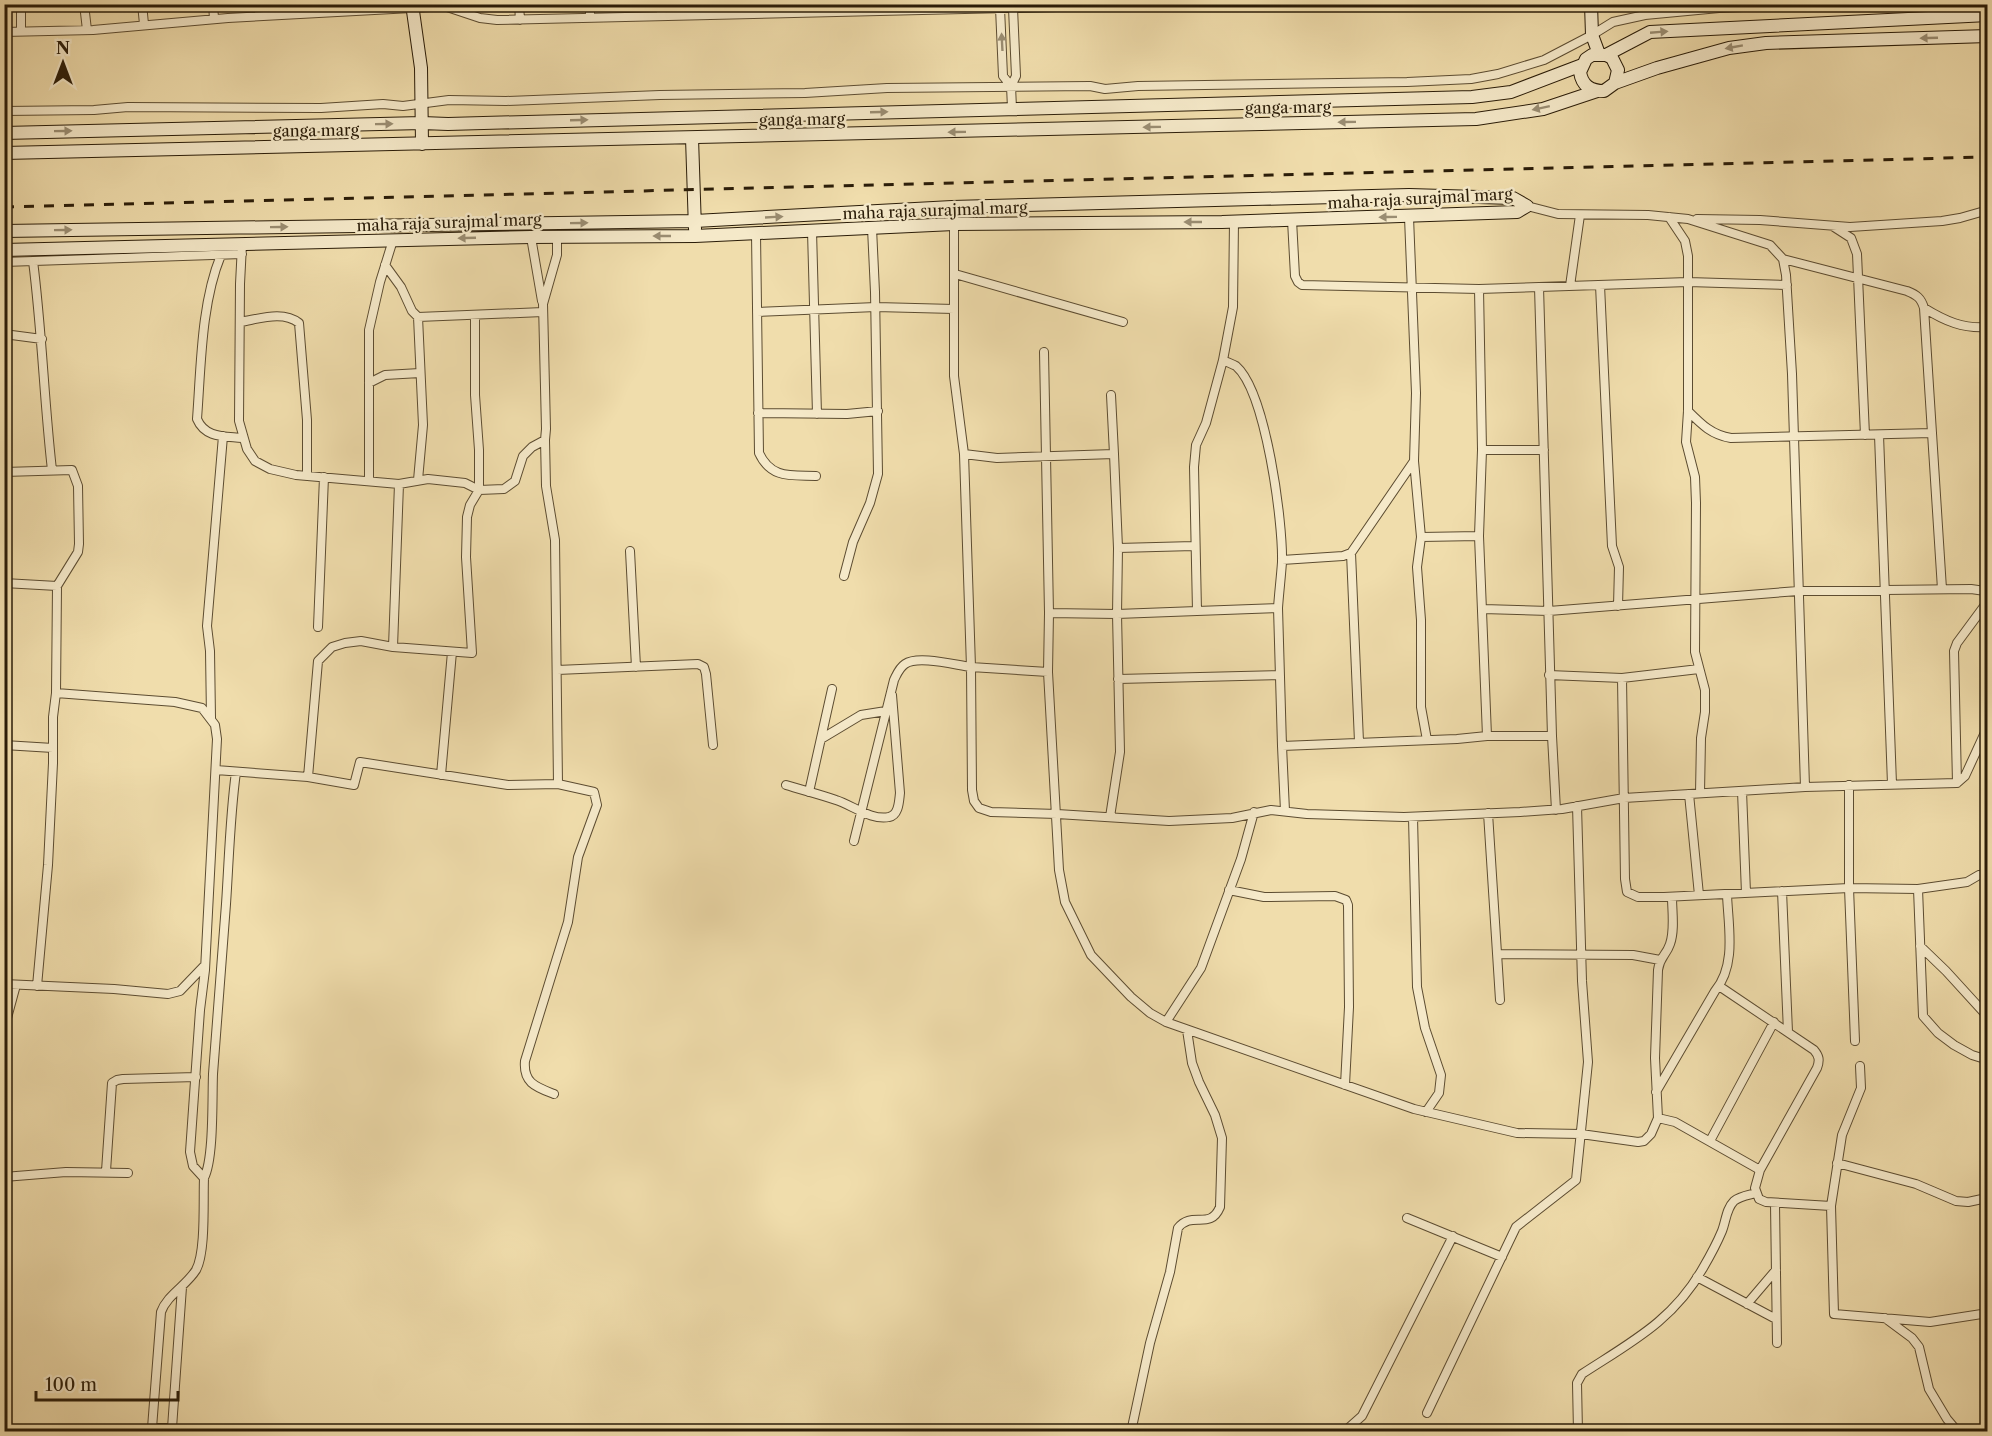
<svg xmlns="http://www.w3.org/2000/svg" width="1992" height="1436" font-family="'Libre Caslon Text',serif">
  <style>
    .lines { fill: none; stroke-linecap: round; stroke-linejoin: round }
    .street-casing { stroke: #5c4c31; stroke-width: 10 }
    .secondary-casing { stroke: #2a1c08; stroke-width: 14 }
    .street { stroke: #f5e9c9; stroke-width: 8 }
    .secondary { stroke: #f5e9c9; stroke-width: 12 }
    .rail { stroke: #2a1c08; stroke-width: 3; stroke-dasharray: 10 10; stroke-linecap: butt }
    .oneway { fill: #9a8d72 }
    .labels { text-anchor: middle; stroke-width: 5; stroke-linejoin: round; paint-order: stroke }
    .street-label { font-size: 16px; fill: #2a1c08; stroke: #f5e9c9 }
  </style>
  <rect width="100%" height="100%" fill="#f0ddac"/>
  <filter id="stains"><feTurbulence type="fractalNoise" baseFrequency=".00333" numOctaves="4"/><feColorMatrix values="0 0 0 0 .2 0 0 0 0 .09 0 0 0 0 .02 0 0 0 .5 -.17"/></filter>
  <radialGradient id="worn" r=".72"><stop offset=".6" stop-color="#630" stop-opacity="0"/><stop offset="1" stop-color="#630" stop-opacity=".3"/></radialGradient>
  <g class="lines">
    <g class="street-casing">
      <path id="street" d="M 84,4 L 87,30
        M 142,4 L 144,24
        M 213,4 L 214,19
        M 519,4 L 520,20
        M 590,4 L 590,18
        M 1000,8 L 1003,76 L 1011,86 L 1012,108
        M 661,16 L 662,4
        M 21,31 L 21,4
        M 4,32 L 93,30 L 228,18 L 430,7 L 444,6 L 480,18 L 497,20 L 1182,4
        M 1011,86 L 1016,76 L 1013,8
        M 4,111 L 94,110 L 128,107 L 321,108 L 383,104 L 403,106 L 449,100 L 506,101 L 660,95 L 805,93 L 887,88 L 1090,86 L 1105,89 L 1138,86 L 1407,82 L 1471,79 L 1498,74 L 1544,60 L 1592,35 L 1613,22 L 1645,15 L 1719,8 L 1817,4
        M 1527,206 L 1558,214 L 1648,215 L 1688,219 L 1770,245 L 1783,259 L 1786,275 L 1792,374 L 1805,787 L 1957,783 L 1965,776 L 1988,726
        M 1669,217 L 1685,241 L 1688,256 L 1688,411 L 1686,442 L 1695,477 L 1696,503 L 1695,652 L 1705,690 L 1705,712 L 1701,738 L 1700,793
        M 1697,219 L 1760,220 L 1850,227 L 1942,221 L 1960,218 L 1988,210
        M 954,224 L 954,376 L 964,454 L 997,458 L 1114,454 L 1118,548 L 1194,546
        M 1834,227 L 1851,238 L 1857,254 L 1865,435
        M 812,231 L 817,414
        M 756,234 L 759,453 C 771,479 791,475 816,476
        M 531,237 L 542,301
        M 242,245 L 240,284 L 239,421 L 247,449 L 255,461 L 270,469 L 296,475 L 399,484
        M 221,255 C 201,303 201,367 197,419 C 205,438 224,436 242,438
        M 1783,259 L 1907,291 C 1917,295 1921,298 1924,308 L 1932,433
        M 33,261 C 42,331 44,400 52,470
        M 4,262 L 242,254
        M 385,265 L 401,287 L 412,311 L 418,317 L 543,312
        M 955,274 L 1123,322
        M 1600,285 L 1612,546 L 1619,567 L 1618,606
        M 1570,286 L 1580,215
        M 1539,287 L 1688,282 L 1787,285
        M 1479,289 L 1482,450 L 1479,536 L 1487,736
        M 1924,308 C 1945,321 1963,329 1988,327
        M 757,312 L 876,307 L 954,309
        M 240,322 C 259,319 283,310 299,323 L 307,420 L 307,476
        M 4,334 L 42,339
        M 1044,352 L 1049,613 L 1117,614 L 1120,752 L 1110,817
        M 1223,360 C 1227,362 1232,364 1236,366 C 1266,392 1283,522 1282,562 C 1281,577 1279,593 1278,608 L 1197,611 L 1194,467 L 1196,445 L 1206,423 L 1223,360 L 1233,307 L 1234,221
        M 369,383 L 385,375 L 420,373
        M 1111,395 L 1114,454
        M 1688,411 C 1702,425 1712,435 1731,438 L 1932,433 L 1942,589
        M 758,413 L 847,414 L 878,411
        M 1879,435 L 1892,784
        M 1482,450 L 1544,450
        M 964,454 L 971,667 L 1048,672 L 1049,613
        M 1414,461 L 1421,537 L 1417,567 L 1421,620 L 1421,707 L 1427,740
        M 4,472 L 72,470 L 78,486 L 79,544 L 78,552 L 57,586
        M 418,480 L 423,425 L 418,317
        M 369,481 L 369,330 L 380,282 L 393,240
        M 1421,537 L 1479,536
        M 1118,548 L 1117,614 L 1197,611
        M 630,551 L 636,667
        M 1351,553 L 1359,742
        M 1282,560 L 1343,556 L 1351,553 L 1414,461 L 1416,393 L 1409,217
        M 844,576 L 853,542 L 870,503 L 878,474 L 875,292 L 872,228
        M 4,583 L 57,586 L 56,693 L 53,717 L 53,763 L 48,865 L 37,986
        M 1278,608 L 1282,746 L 1457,739 L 1487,736 L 1552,736 L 1539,287 L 1479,289 L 1302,285 L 1298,282 L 1295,276 L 1292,220
        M 1483,609 L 1549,611 L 1798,591 L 1971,589 L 1985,591 L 1988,594
        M 318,627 L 324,477
        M 393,647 L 472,653 L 466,557 L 467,517 L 470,505 L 479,490 L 479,450 L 475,395 L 475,316
        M 557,670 L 698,664 L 704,667 L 706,674 L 713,745
        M 1048,672 L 1059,870 L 1065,902 L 1091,955 L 1131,997 L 1150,1013 L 1166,1022 L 1414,1109 L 1517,1133 L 1581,1134 L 1638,1142 L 1644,1141 L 1651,1134 L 1658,1118 L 1675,1122 L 1760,1170
        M 1549,675 L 1622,678 L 1699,669
        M 1622,678 L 1625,879 L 1627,892 L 1638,897 L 1664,897 L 1849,888 L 1918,889 L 1967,882 L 1979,875 L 1988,874
        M 1118,679 L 1280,675
        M 56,693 L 175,702 L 202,708 L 215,725 L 217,739 L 205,970 L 200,1010 L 190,1152 L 193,1166 L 204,1178
        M 211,718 L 210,651 L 207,626 L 223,436
        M 1552,736 L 1556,810
        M 821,739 L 861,715 L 886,711
        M 4,745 L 53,748
        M 1282,746 L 1285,811
        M 216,770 L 308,777 L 318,661 L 332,647 L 345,643 L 361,641 L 393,647 L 399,484 L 428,479 L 465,483 L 479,490 L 504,489 L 515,481 L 523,456 L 532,447 L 545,440 L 546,429 L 543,304 L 557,255 L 557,236
        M 441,775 L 452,652
        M 308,777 L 354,785 L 360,762 L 508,785 L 558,784 L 555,540 L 546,486 L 545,440
        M 1957,783 L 1954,651 L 1957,643 L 1988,601
        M 786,785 C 802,790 819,794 836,800 C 852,805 872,821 889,817 C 899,815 899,801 900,793 L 892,695
        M 1849,785 L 1849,888 L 1855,1041
        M 1742,791 L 1746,893
        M 809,792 L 832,689
        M 1689,794 L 1699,895
        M 1488,813 L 1500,1000
        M 1413,817 L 1417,987 L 1425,1028 L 1441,1075 L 1439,1093 L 1426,1112
        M 854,841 L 894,680 C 897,674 899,668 905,664 C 918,655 955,665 971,667 L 972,790 L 974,801 L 979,808 L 991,812 L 1057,814 L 1169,821 L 1232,818 L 1271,810 L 1307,814 L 1404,817 L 1520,812 L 1562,809 L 1624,798 L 1805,787
        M 1918,889 L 1923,1016 L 1938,1033 L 1954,1045 L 1972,1055 L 1988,1060
        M 1229,890 L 1264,897 L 1335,896 L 1346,900 L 1348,905 L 1349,1007 L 1345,1085
        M 1782,891 L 1788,1032
        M 1920,946 L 1946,971 L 1988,1017
        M 1497,954 L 1633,955 L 1660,960
        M 4,984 L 114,989 L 168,994 L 180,991 L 205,965
        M 1719,986 L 1814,1050 C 1819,1056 1820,1060 1817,1068 L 1760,1170 L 1755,1188 L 1759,1199 L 1766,1202 L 1831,1206 L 1834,1314 L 1930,1322 L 1988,1313
        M 1166,1022 L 1201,968 L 1241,859 L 1254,812
        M 4,1029 L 16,985
        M 1656,1092 L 1715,991 C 1737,965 1728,925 1727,894
        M 554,1094 C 536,1087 523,1083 525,1061 L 568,922 L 578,857 L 597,805 L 594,792 L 558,784
        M 1658,1118 L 1655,1058 L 1658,970 C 1660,956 1666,956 1670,944 C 1675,930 1672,911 1672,897
        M 1710,1141 L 1774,1022
        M 1837,1163 L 1916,1184 L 1956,1201 L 1968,1202 L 1982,1199 L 1988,1193
        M 106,1171 L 112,1083 L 117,1080 L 123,1079 L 196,1077
        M 4,1177 L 66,1172 L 128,1173
        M 1775,1204 L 1777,1343
        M 1831,1206 L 1842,1135 L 1861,1088 L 1860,1066
        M 1407,1218 L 1502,1257
        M 1697,1277 L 1776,1319
        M 1747,1304 L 1776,1270
        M 1885,1318 L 1912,1338 L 1919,1347 L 1929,1389 L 1947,1419 L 1958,1432
        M 1427,1413 L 1516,1227 L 1576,1180 L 1588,1062 L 1582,981 L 1577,806
        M 152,1428 L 161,1312 C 167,1295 186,1286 196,1270 C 206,1252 203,1200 204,1178 C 214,1159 212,1098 213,1074 C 217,1017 222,961 226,904 C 229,860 230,816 236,772
        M 151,1431 L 152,1428 L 172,1428 L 182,1287
        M 1131,1432 L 1150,1343 L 1170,1272 L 1178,1228 C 1192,1210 1210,1231 1220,1207 L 1222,1138 L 1215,1115 L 1199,1082 L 1192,1063 L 1187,1030
        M 1344,1432 L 1362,1416 L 1453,1236
        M 1578,1432 L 1577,1383 L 1582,1374 C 1631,1342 1673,1321 1703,1268 C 1710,1256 1717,1243 1722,1231 C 1726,1221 1726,1209 1734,1201 C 1740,1196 1749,1195 1756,1193"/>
    </g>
    <g class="secondary-casing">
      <path id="secondary" d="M 412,4 L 421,68 L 422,144
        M 1591,4 L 1592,35 L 1599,54
        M 1988,15 L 1650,32 L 1606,55 L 1592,55 L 1586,59 L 1580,72 C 1582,85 1590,91 1604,91 L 1615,83 L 1657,68 L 1729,48 L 1766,43 L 1988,36
        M 1606,55 L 1612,58 L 1618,70 L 1615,83
        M 4,133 L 422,123 L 448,124 L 1472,97 L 1511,92 L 1582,65
        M 692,138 L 695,229
        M 4,153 L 1476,119 L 1543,109 L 1597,91
        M 4,231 L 695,221 L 952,207 L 1409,195 L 1513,198 L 1527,206 L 1517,212 L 1222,222 L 954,224 L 695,236 L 531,237 L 4,250"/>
    </g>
    <use href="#street" class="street"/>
    <use href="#secondary" class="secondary"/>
    <path class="rail" d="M 4,207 L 1988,157"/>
  </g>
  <defs><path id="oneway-solid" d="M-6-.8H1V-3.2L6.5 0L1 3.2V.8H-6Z" transform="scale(1.5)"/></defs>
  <g class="oneway">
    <use href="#oneway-solid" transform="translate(1659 32) rotate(-5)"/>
    <use href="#oneway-solid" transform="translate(1929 38) rotate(178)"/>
    <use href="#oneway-solid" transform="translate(1002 42) rotate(-93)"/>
    <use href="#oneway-solid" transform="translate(1734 47) rotate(170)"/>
    <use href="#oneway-solid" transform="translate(1541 108) rotate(168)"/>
    <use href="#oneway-solid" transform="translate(879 112) rotate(-2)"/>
    <use href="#oneway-solid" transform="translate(579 120) rotate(-2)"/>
    <use href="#oneway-solid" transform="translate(1347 122) rotate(179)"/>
    <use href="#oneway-solid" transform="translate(384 124) rotate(-1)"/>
    <use href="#oneway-solid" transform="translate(1152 127) rotate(179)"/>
    <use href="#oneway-solid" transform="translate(63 131) rotate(-1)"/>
    <use href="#oneway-solid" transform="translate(957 132) rotate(179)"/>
    <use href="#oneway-solid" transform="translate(774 217) rotate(-3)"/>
    <use href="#oneway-solid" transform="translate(1388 217) rotate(179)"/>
    <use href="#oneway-solid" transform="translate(1193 222) rotate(180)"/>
    <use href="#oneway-solid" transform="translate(579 223) rotate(-1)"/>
    <use href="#oneway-solid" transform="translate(279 227) rotate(-1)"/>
    <use href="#oneway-solid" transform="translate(63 230) rotate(-1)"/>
    <use href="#oneway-solid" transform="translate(662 236) rotate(-180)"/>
    <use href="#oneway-solid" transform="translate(467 238) rotate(178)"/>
  </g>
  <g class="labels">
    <g class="street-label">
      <text transform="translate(1288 107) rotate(-1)" y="6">ganga marg</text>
      <text transform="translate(802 119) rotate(-1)" y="6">ganga marg</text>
      <text transform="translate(316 130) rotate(-1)" y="6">ganga marg</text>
      <text transform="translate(1420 198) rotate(-3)" y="6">maha raja surajmal marg</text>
      <text transform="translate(935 210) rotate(-2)" y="6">maha raja surajmal marg</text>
      <text transform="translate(449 222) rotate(-2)" y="6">maha raja surajmal marg</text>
    </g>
  </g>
  <rect width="1992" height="1436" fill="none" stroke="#f0ddac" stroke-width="24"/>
  <rect x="6" y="6" width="1980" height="1424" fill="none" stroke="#2a1c08" stroke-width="3"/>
  <rect x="12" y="12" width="1968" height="1412" fill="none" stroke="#2a1c08" stroke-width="1.5"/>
  <g transform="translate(63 63)" stroke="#f5e9c9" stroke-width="4.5" paint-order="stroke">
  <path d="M0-4.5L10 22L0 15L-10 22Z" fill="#2a1c08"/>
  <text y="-9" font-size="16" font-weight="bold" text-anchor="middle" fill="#2a1c08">N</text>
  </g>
  <path d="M36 1391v9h142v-9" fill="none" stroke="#2a1c08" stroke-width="3"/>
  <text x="45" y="1391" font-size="18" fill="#2a1c08" stroke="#f5e9c9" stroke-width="4.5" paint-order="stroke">100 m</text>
  <rect width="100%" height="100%" filter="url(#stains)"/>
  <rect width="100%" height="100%" fill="url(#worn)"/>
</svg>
